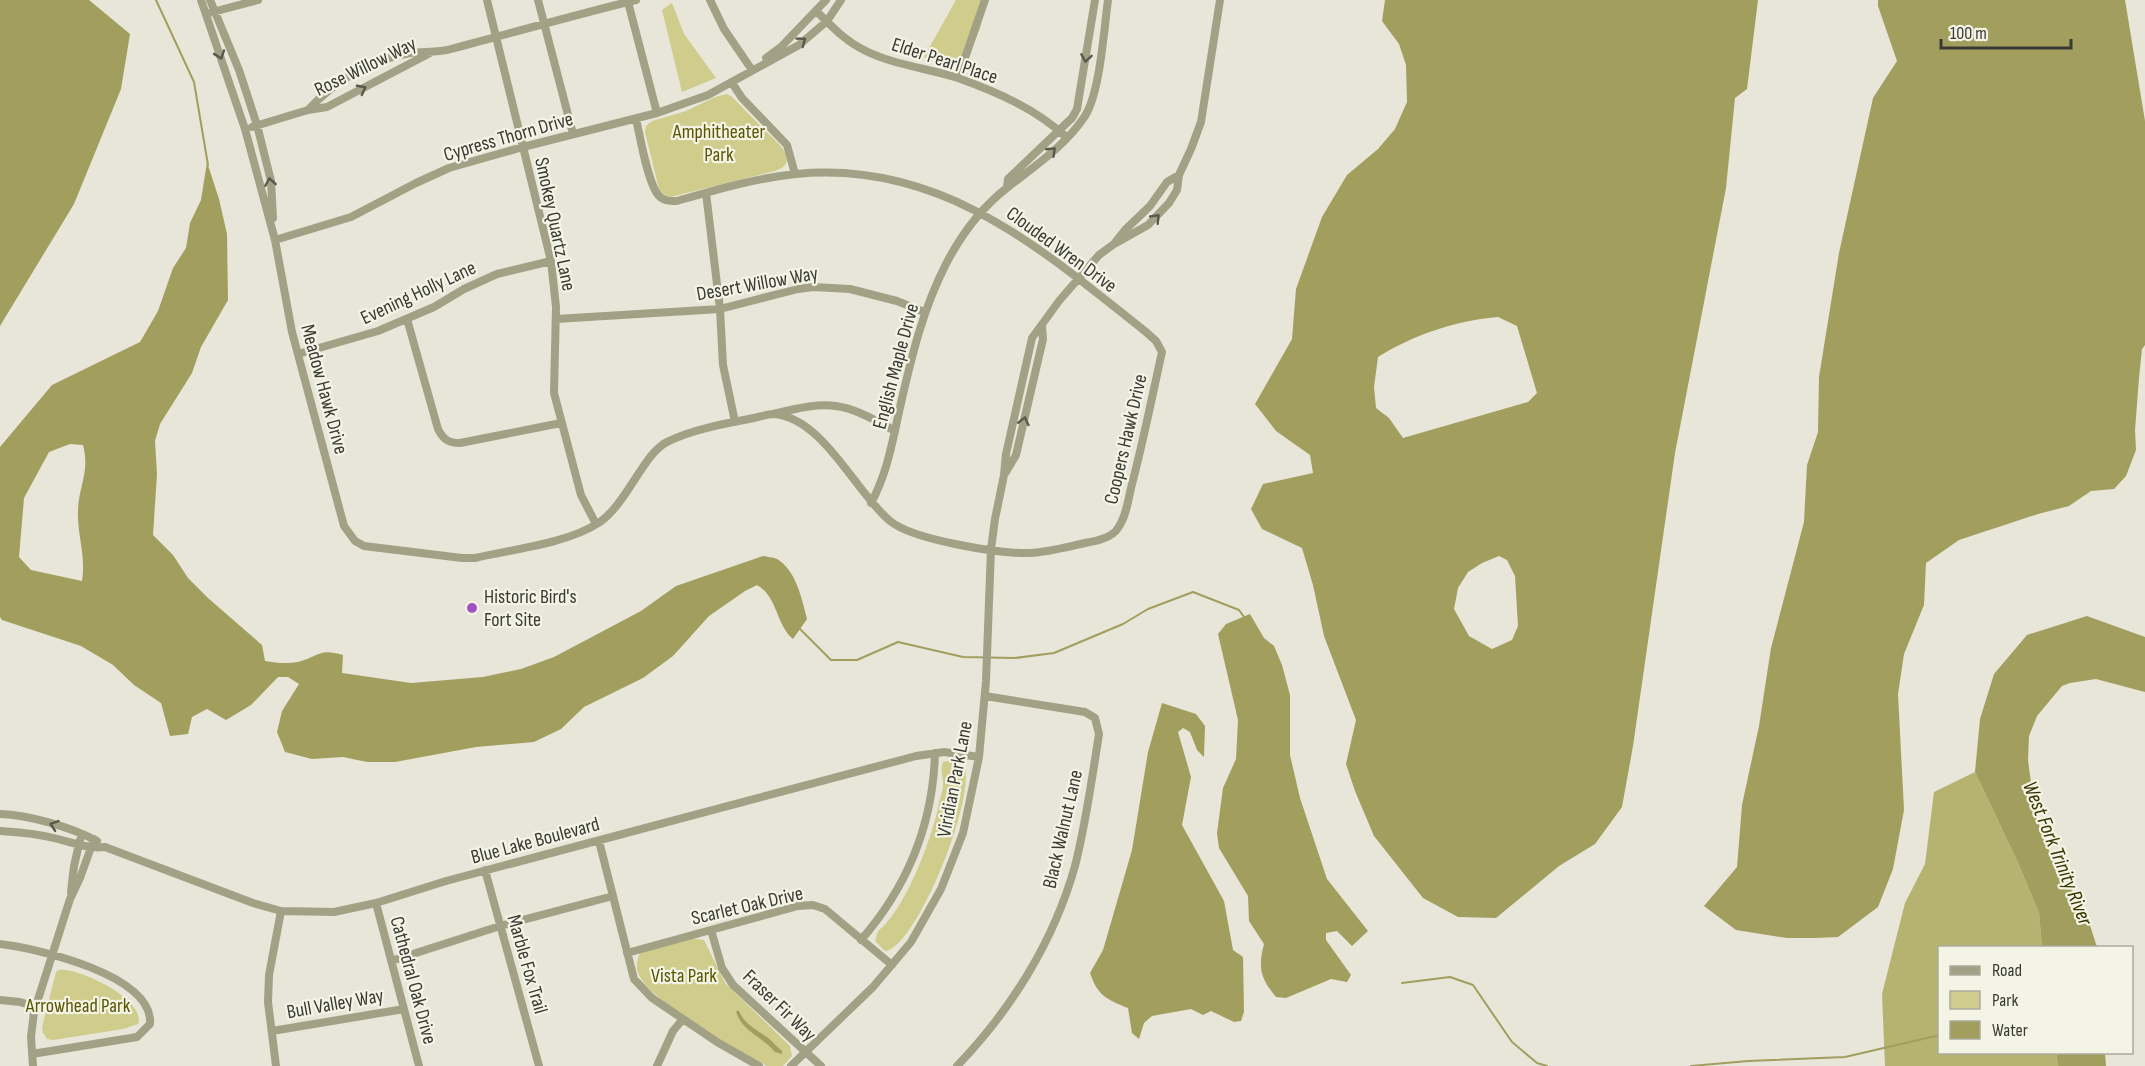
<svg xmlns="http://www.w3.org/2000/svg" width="2145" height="1066" font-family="'Sofia Sans Condensed',sans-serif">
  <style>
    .green { fill: #cfcc8c }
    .forest { fill: #b6b371 }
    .water { fill: #a29e5e; fill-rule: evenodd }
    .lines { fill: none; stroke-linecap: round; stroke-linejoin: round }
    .stream { stroke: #a29e5e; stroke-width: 2 }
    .minor { stroke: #a2a185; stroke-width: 8 }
    .oneway { stroke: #59594d }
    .poi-dot { fill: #a251c1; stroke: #f4f4e6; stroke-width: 2 }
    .labels { text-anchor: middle; stroke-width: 4.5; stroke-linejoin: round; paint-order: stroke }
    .street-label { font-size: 20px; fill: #3a3a35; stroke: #f4f4e6 }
    .park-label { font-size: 20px; fill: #5a5501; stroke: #f4f4e6 }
    .poi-label { font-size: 20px; fill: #3a3a35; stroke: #f4f4e6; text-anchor: start }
    .water-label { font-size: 21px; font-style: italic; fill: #383500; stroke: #f4f4e6 }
  </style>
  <rect width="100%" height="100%" fill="#e7e6d9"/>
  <path class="green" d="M 956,0 L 987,0 L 980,28 L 964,70 L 924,57 Z
    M 672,3 L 684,34 L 716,78 L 682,92 L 662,10 Z
    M 727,94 L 731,96 C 742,107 752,117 762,128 C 772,138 804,161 775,171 L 670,197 L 661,193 L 659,189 L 645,132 L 646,126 L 652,121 L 686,111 L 715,97 Z
    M 954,760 L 963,762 C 980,789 917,948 885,951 L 875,941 L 878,931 C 905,911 933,836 939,803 C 940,797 943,791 943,785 C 943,776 940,771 943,762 Z
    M 689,938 L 704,940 L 725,983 L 790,1046 L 792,1056 L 783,1066 L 767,1066 C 737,1049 653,1004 639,975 C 635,967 637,961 640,953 Z
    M 59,970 C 78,967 147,1000 138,1024 L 123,1029 L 53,1040 L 47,1039 L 43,1033 L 42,1027 L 56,972 Z"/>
  <path class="forest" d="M 1975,772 L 2018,863 L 2039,913 L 2042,947 L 1940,948 L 1940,1052 L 2056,1053 L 2058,1066 L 1885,1066 L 1882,994 L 1905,903 L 1925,864 L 1934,792 Z"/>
  <path class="water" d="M 0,0 L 89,0 L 130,34 L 121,89 L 74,204 L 0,326 Z
    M 1385,0 L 1758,0 L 1747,89 L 1735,98 L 1726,188 L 1675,453 L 1633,746 L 1622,807 L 1595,844 L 1559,866 L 1496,918 L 1458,917 L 1423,898 L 1374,836 L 1355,791 L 1346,764 L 1356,720 L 1324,636 L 1313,585 L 1302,548 L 1262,529 L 1251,509 L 1263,484 L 1313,473 L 1310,455 L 1276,431 L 1255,404 L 1292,339 L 1296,289 L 1322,217 L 1347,175 L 1378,149 L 1395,129 L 1407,102 L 1406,65 L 1399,44 L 1382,21 ZM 1498,317 L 1517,326 L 1537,393 L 1528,402 L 1403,438 L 1389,418 L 1376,408 L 1374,387 L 1378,357 C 1413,335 1457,320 1498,317 ZM 1499,556 L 1507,560 L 1515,576 L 1518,626 L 1512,640 L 1492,649 L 1469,636 L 1454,609 L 1458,588 L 1468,572 L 1482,563 Z
    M 1878,0 L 2125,0 L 2145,121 L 2145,345 L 2142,349 L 2139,378 L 2135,430 L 2136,450 L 2126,476 L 2114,489 L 2091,491 L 2069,506 L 2038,514 L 1959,540 L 1926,563 L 1924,605 L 1904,654 L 1898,694 L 1904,810 L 1893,869 L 1878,907 L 1838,937 L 1815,938 L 1787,938 L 1736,930 L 1704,906 L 1737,867 L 1742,805 L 1759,726 L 1771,648 L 1804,522 L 1807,465 L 1818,432 L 1819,377 L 1839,253 L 1873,98 L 1897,61 L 1878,6 Z
    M 207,162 L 219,199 L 227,234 L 228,300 L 201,347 L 192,373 L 160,424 L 155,441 L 157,474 L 153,535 L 173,555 L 188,578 L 208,598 L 262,645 L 265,661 C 276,663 287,664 298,662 C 320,656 319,648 343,655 L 342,673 L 411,683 L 483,677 L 521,669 L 554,657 L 641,611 L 676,586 L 763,556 C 767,557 773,557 777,559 C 796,570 802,599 807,619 L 793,639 C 776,625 778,597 757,585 L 745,591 L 709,616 L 673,656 L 643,678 L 584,707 L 561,729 L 534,742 L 476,747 L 395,762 L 367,762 L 343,757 L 312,759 L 285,752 L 277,732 L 282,711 L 299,684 L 288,677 L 278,677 L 251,705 L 226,720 L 207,709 L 192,717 L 188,734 L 170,736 L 161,703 L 134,685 L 113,665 L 81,646 L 2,620 L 0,617 L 0,447 L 52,385 L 140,342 L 158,311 L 173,268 L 186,248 L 190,223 L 201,200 ZM 70,444 L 83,445 C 90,472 79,485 78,510 C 77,536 86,554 82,581 L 31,570 L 19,557 L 24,498 L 49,452 Z
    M 1250,614 L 1264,638 L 1274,646 L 1282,665 L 1290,695 L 1290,755 L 1300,798 L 1327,879 L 1368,931 L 1352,946 L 1337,931 L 1326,933 L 1326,940 L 1351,975 L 1347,982 L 1331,979 L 1286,998 L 1276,997 C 1260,978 1258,967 1264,944 L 1249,921 L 1248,896 L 1219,848 L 1217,833 L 1223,788 L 1236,759 L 1238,720 L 1218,634 L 1226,624 Z
    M 2087,616 L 2145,637 L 2145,692 L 2096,679 L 2070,683 L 2062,686 L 2037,716 L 2029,736 L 2028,760 L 2035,814 L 2051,856 L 2086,913 L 2097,947 L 2042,947 L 2039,913 L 2018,863 L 1975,772 L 1980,719 L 1994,674 L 2027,635 Z
    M 1162,703 L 1196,714 L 1205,726 L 1204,757 L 1197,750 L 1190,732 L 1183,728 L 1178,732 L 1191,777 L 1182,825 L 1224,901 L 1233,950 L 1243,957 L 1244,1012 L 1241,1021 L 1234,1022 L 1211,1011 L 1203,1015 L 1191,1009 L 1152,1016 L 1144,1023 L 1139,1039 L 1132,1033 L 1128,1008 C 1106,999 1098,996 1090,973 L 1103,950 L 1132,850 L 1148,752 Z
    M 736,1011 L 739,1011 C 744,1024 757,1030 767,1037 C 772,1041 777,1047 782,1051 L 782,1054 L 775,1052 C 763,1037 741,1031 736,1011 Z
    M 2056,1053 L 2105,1053 L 2106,1066 L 2058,1066 Z"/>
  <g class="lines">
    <path class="stream" d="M 156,0 L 194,82 L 208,165
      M 800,629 L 831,660 L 857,660 L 898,642 L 963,657 L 1015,658 L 1054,653 L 1123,624 L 1148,609 L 1193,592 L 1239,610 L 1244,617
      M 1402,983 L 1450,977 L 1473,985 L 1512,1042 L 1537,1063 L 1547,1066
      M 1691,1066 L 1748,1061 L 1845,1057 L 1940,1035"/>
    <path class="minor" d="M 201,0 L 245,129 L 275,240 L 292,332 L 344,526 L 355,541 L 364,546 L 462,558 L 475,558 C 513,549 567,544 600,522 C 620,508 635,476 651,456 C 656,450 662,444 669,441 C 693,429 728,423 754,418 C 760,417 767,414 773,414 C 823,417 855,492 890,521 C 913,540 1000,554 1030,553 C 1049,552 1067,547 1085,543 C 1096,541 1112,538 1118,528 C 1126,517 1128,501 1131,488 C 1143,443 1152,397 1162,352 L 1156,341 L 1146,332 C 1040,248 941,160 796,174 C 756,178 716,190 677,201 C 670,201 664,201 659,196 C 648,185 640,136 636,119
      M 210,0 L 239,70 L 257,125 L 271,181 L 273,218
      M 487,0 L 551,261 L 556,307 L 554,393 L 581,495 L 596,524
      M 538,0 L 573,134
      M 710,0 L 724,29 L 752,70
      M 628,2 L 657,113
      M 816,11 C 831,25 844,40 862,49 C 892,65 927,68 958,78 C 997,92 1036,109 1066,137
      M 209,13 L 258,0
      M 766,58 L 781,47 L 826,0
      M 958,78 L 985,0
      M 732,83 L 742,98 L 787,145 L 795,174
      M 308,110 C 335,81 370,60 410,53 C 423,51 438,53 451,49 C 512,33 574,15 636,0
      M 252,127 L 308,110 L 327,107 L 430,53
      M 1007,187 L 1008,179 L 1072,118 L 1077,109 L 1095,0
      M 706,193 L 720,309 L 723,365 L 735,422
      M 275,240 L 351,217 L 416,183 L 449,168 L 523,147 L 657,113 L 708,95 L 799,45 L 827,21 L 841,0
      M 1116,243 L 1148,225 L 1169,203 L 1177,190 L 1179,175 L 1191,149 L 1201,122 L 1220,0
      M 407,319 L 438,429 C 443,439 448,443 460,443 L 561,423
      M 556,319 L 720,309 L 798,289 L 813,287 L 850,289 L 897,301 L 924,312
      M 298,354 L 378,331 L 434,307 L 464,289 L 497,274 L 551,261
      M 773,414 C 831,400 842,401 895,431
      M 1006,472 L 1016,455 L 1043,339 L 1042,326
      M 871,503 C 888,472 893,438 901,403 C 912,355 923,309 946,264 C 961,235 982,207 1008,187 C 1035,166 1066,145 1085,116 C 1100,93 1104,29 1108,0
      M 0,814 C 29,815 71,827 97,841
      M 0,831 C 19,832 39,834 58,839 C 74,843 88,849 105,847 L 253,903 L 281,911 L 334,912 L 376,903 L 446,881 L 916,756 L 944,752 L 979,757
      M 599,841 L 634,979 L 652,998 L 717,1042 L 759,1066
      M 485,870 L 539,1066
      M 71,892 L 74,866 L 80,840
      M 376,903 L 419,1066
      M 711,930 L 722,968 L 733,985 L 821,1066
      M 861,940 C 908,886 933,824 935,753
      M 0,944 C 36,948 154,975 150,1024 L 137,1037 L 32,1054
      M 627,953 L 798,906 L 813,905 L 825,909 L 892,965
      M 391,961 L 500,926 L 613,896
      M 0,1000 L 20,1002 L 36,1007
      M 272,1031 L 404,1009
      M 33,1066 L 31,1037 L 34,1012 L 70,899 L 80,878 L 94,839
      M 276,1066 L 268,1002 L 269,975 L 281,911
      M 657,1066 L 673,1031 L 683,1019
      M 791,1066 L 873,987 L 911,942 L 941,889 L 963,833 L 979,757 L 986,681 L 991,549 L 995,519 L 1004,475 L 1006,454 L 1032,338 L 1059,301 L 1078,279 L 1099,255 L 1114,244 L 1125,230 L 1150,206 L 1167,182 L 1179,175
      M 957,1066 C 1011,1010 1054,941 1075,866 C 1086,823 1092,778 1099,734 L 1095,718 L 1085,712 L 985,696"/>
  </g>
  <defs><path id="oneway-chevron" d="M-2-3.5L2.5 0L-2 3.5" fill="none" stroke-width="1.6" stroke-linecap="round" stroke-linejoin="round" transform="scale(1.5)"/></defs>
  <g class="oneway">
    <use href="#oneway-chevron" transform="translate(802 41) rotate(-37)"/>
    <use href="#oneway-chevron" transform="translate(220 55) rotate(71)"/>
    <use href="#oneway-chevron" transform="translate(1086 58) rotate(99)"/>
    <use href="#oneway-chevron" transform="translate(362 89) rotate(-28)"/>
    <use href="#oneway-chevron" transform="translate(1052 151) rotate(-44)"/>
    <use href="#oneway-chevron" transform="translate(270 182) rotate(-99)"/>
    <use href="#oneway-chevron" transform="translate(1156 218) rotate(-46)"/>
    <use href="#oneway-chevron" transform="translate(1024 421) rotate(-77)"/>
    <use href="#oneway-chevron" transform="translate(54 825) rotate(-161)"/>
  </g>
  <circle class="poi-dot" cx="472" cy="608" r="6"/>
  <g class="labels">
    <g class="street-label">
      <text transform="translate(945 60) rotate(18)" y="7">Elder Pearl Place</text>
      <text transform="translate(365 66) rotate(-26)" y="7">Rose Willow Way</text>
      <text transform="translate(508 136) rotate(-16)" y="7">Cypress Thorn Drive</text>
      <text transform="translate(556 224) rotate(78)" y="7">Smokey Quartz Lane</text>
      <text transform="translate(1062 249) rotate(36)" y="7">Clouded Wren Drive</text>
      <text transform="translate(757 283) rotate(-10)" y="7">Desert Willow Way</text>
      <text transform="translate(418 292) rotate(-25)" y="7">Evening Holly Lane</text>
      <text transform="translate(895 366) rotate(-75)" y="7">English Maple Drive</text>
      <text transform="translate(325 389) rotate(75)" y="7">Meadow Hawk Drive</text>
      <text transform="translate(1125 439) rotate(-77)" y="7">Coopers Hawk Drive</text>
      <text transform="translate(954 779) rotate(-79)" y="7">Viridian Park Lane</text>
      <text transform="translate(1062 829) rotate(-77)" y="7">Black Walnut Lane</text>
      <text transform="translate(535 840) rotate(-15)" y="7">Blue Lake Boulevard</text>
      <text transform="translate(747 905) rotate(-13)" y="7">Scarlet Oak Drive</text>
      <text transform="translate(528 964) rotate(74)" y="7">Marble Fox Trail</text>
      <text transform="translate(414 980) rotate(75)" y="7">Cathedral Oak Drive</text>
      <text transform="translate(335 1003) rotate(-10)" y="7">Bull Valley Way</text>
      <text transform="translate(780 1005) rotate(44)" y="7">Fraser Fir Way</text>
    </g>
    <g class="park-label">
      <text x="719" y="138">Amphitheater<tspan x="719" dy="23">Park</tspan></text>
      <text x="684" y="982">Vista Park</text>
      <text x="78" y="1012">Arrowhead Park</text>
    </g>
    <g class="poi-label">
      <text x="484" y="603">Historic Bird's<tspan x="484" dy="23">Fort Site</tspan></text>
    </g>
    <g class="water-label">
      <text transform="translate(2058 853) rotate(68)" y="7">West Fork Trinity River</text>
    </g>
  </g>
  <rect x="1938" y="946" width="195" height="108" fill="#f4f4e6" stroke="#aaaa9f" stroke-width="1.5"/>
  <rect x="1950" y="966" width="30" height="9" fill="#a2a185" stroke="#aaaa9f" stroke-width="1.5"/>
  <text x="1992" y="976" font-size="18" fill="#3a3a35">Road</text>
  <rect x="1950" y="991" width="30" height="18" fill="#cfcc8c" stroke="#aaaa9f" stroke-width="1.5"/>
  <text x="1992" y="1006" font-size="18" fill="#3a3a35">Park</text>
  <rect x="1950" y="1021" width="30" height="18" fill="#a29e5e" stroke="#aaaa9f" stroke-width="1.5"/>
  <text x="1992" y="1036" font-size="18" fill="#3a3a35">Water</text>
  <path d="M1941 39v9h130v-9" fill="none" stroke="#3a3a35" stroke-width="3"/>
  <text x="1950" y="39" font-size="18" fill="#3a3a35" stroke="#f4f4e6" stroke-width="4.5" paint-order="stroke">100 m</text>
</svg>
